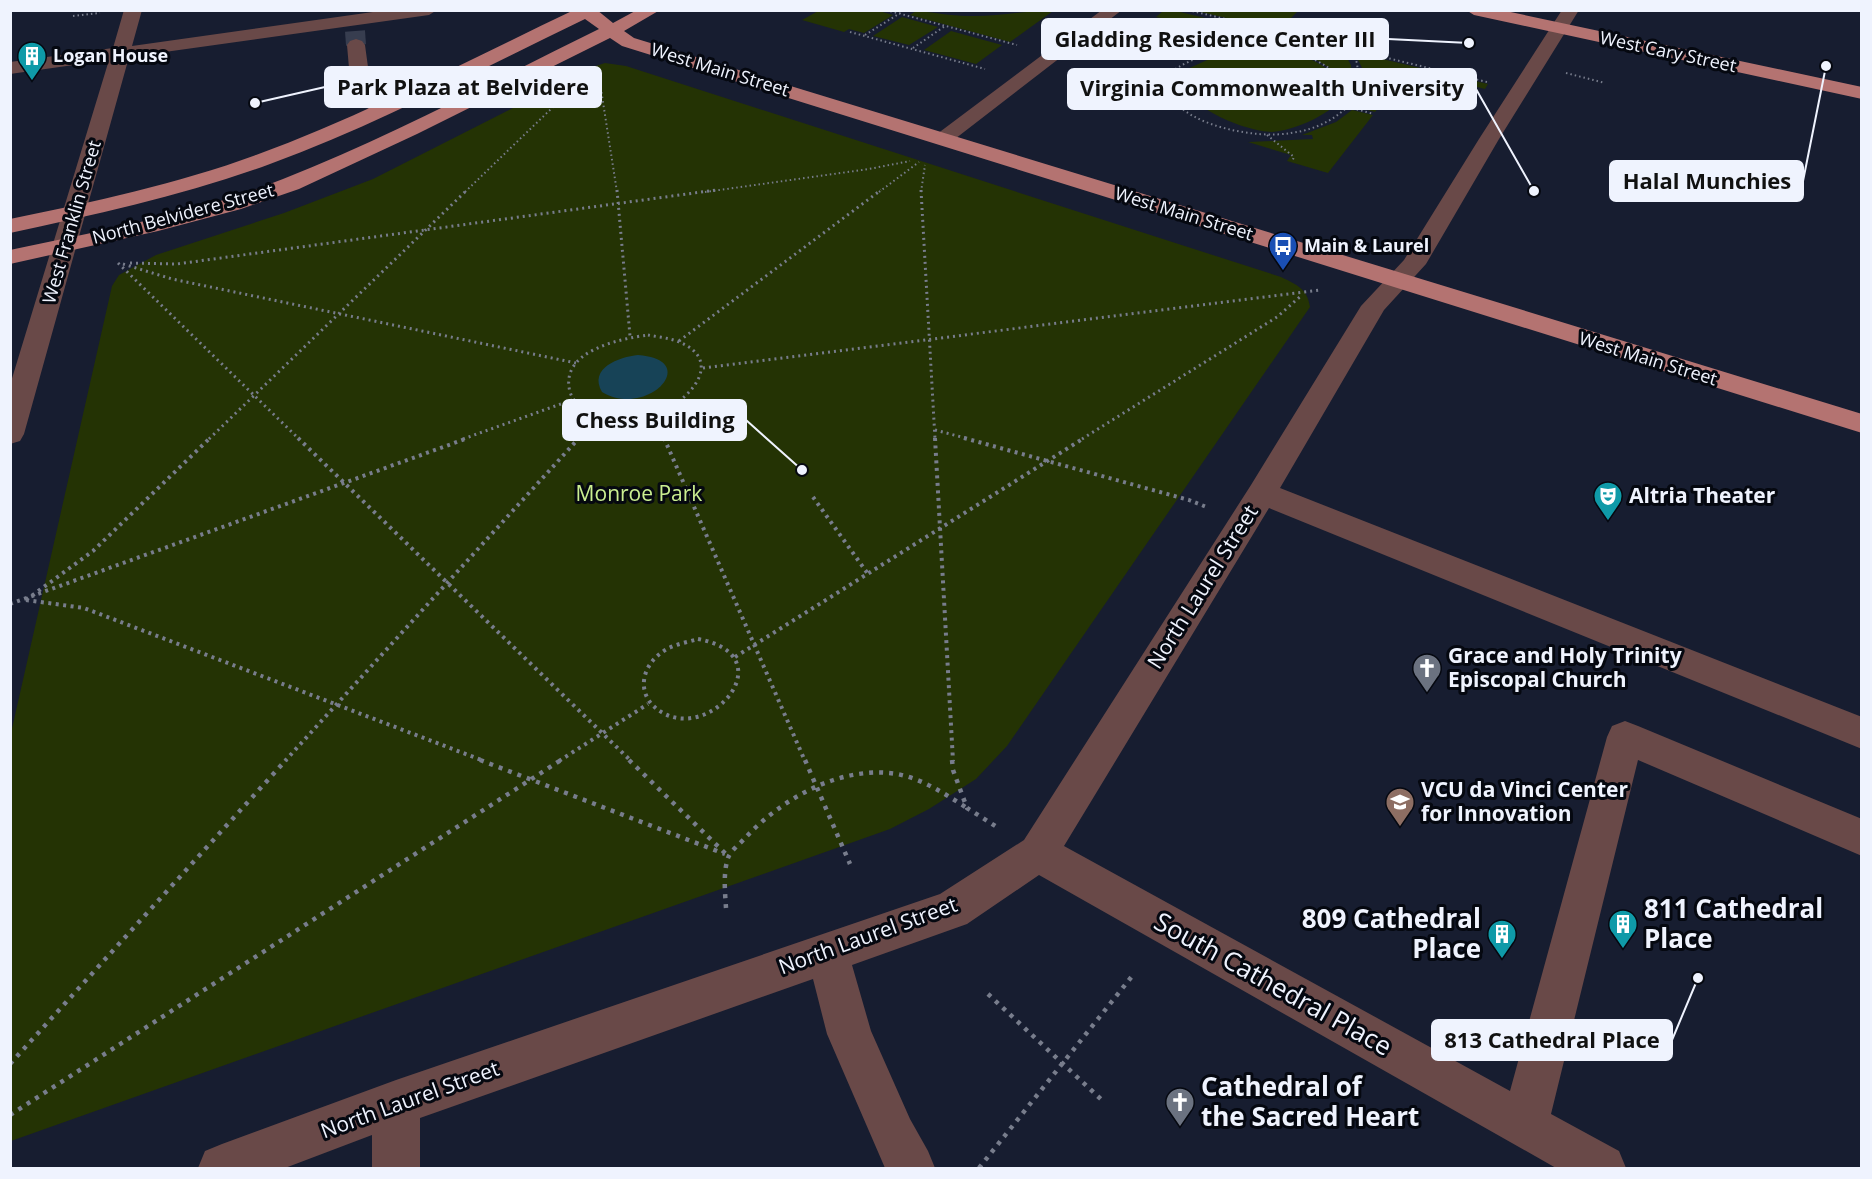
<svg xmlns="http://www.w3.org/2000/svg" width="1872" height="1179" font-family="'Open Sans',sans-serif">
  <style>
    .green { fill: #243304 }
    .water { fill: #174357 }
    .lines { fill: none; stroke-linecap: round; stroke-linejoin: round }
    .minor-tunnel { stroke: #373d4f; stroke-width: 20; stroke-dasharray: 20 10; stroke-linecap: butt }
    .path-far3 { stroke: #787d8c; stroke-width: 2; stroke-dasharray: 1.5 3; stroke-linecap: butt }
    .path-far2 { stroke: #787d8c; stroke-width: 3; stroke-dasharray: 2 4; stroke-linecap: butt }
    .path-far1 { stroke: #787d8c; stroke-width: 4; stroke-dasharray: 3 4.5; stroke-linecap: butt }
    .path { stroke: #787d8c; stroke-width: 4.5; stroke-dasharray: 4 6; stroke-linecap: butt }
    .minor { fill: #694948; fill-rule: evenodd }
    .major { fill: #b47371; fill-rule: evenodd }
    .labels { text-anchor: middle; stroke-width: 6; stroke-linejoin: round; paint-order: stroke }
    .far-street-label { font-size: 18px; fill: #eff3fe; stroke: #050810 }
    .far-poi-label { font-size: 18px; font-weight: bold; fill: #eff3fe; stroke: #050810; text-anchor: start }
    .park-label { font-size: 21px; fill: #cbef91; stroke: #050810 }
    .poi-label { font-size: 21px; font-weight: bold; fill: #eff3fe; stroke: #050810; text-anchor: start }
    .street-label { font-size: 21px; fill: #eff3fe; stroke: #050810 }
    .near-poi-label { font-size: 26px; font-weight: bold; fill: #eff3fe; stroke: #050810; text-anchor: start }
    .near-street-label { font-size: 26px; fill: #eff3fe; stroke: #050810 }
    .leader { fill: none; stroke: #eff3fe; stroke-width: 2 }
    .callout-dot { fill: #eff3fe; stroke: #050810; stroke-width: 2 }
    .callout { fill: #eff3fe; stroke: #eff3fe; stroke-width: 2 }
    .callout-label { font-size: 22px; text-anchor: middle; font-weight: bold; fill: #111 }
  </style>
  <rect width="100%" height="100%" fill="#171d30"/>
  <path class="green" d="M 820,10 L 879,11 L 893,15 L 864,33 L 849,29 L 844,32 L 802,20 Z
    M 916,11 C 934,12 950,16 968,16 C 997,17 1024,10 1053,11 L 1010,42 L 910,15 Z
    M 1163,11 L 1176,11 L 1268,33 L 1211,51 L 1181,44 L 1200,27 L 1156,17 Z
    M 1196,11 L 1298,10 L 1298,11 L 1279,30 Z
    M 902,17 L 938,27 L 909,45 L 873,36 Z
    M 951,31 L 1002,45 L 976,64 L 924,50 Z
    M 1295,38 L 1343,51 L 1351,65 L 1352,81 L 1347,82 C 1323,59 1295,50 1264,42 Z
    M 1259,43 C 1286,49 1339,63 1345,93 C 1336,113 1293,131 1272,132 C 1246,132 1178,105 1180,74 L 1183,71 L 1216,56 Z
    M 1357,53 L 1488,84 L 1485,89 L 1408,70 L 1375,112 L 1356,107 C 1370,89 1367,72 1354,54 Z
    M 605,63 L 626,66 L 1281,277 C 1297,285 1307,288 1310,307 L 1007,746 L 976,779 L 929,809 L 890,829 L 11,1141 L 11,733 L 112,286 L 119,275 L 156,255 L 284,213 L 373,179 L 568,80 L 577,72 Z
    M 1352,110 L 1373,115 L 1328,173 L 1287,161 L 1291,155 L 1248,142 L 1313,139 L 1312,135 L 1302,135 L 1336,122 Z"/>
  <path class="water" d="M 638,355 C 703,360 647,419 602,392 C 588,368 619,357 638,355 Z"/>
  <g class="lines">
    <path class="minor-tunnel" d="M 355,31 L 356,45"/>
    <path class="path-far3" d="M 886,10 L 1017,45
      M 1188,10 L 1487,82
      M 73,16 L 100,13
      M 850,32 L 985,69
      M 1283,33 C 1251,41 1189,54 1165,77 C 1162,85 1166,90 1171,97 C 1191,127 1257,139 1291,133 C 1320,129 1343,116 1360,92 L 1357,63 L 1351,49
      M 865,35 L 905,10
      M 1219,38 C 1265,43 1335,51 1354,99
      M 1179,46 L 1208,53
      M 913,48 L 945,26
      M 598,70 L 617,192
      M 1566,73 L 1605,83
      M 1115,106 L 1171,100
      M 1348,107 L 1374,114
      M 1267,135 L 1294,157 L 1292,162
      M 465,192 L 579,82
      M 705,192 L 869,169 L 910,161
      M 879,192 L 919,162
      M 921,192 L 925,165"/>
    <path class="path-far2" d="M 617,190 L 630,336
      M 921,190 L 935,439
      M 118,263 L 299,439
      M 130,263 L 177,264 L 716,190
      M 123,264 L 172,279 L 576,363
      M 648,335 C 658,337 670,338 679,342 C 725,360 690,401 660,411 C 642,417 619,420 601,416 C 588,413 574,405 570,392 C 559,351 619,339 648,335 Z
      M 679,341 L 881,190
      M 703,368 L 1320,290
      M 654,414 L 665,439
      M 935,430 L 969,439
      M 209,439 L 467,190
      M 463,439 L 572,400
      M 578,439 L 599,416
      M 1082,439 L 1277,317 L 1302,295"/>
    <path class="path-far1" d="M 298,438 L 631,761
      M 664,438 L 805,761
      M 935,438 L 953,761
      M 964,438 L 1189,500 L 1209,508
      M 813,497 L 868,574
      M 26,600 L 93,551 L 210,438
      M 26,600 L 84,608 L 484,761
      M 10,604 L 468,438
      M 698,639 C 784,655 713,741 663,713 C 634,697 640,664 667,649 C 676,644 688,642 698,639 Z
      M 735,657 L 1084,438
      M 285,761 L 579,438
      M 559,761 L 648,704"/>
    <path class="path" d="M 480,760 L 725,854
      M 629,760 L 728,856
      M 805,760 L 850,864
      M 952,760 L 953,770 L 967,808 L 1000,829
      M 726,908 C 725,892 723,873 728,858 C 730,851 741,843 746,837 C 783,798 841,765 897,774 C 923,779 945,794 967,808
      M 988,994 L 1105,1103
      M 10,1064 L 286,760
      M 10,1115 L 561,760
      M 979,1168 L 1133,975"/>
    <path class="minor" d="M 124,10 L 142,10 L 132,46 L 387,10 L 437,10 L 429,15 L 129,57 L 24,434 L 20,441 L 10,444 L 10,385 L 109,60 L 10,74 L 10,62 L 113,48 Z
      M 1102,10 L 1122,10 L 951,142 L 944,144 L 937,142 L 934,138 L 937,134 Z
      M 1562,10 L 1579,10 L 1499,139 L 1426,264 L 1384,310 L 1280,488 L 1862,717 L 1862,749 L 1269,508 L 1064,846 L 1510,1091 L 1607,737 L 1612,726 L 1625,721 L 1638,726 L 1862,819 L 1862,856 L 1638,760 L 1551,1114 L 1619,1151 L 1626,1168 L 1556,1168 L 1039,875 L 967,924 L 852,965 L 871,1031 L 910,1119 L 928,1151 L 935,1168 L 885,1168 L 827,1034 L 813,979 L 420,1118 L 420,1168 L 372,1168 L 372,1135 L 285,1168 L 198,1168 L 205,1151 L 222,1144 L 396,1080 L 940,894 L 1024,840 L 1251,485 L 1361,306 L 1404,260 L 1479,139 Z
      M 356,39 L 362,41 L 365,45 L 371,89 L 390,110 L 387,114 L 373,114 L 351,91 L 347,45 L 350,41 Z"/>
    <path class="major" d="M 574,10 L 597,10 L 613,23 L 637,10 L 660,10 L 624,31 L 634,38 L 1862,414 L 1862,433 L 622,46 L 610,38 L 417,134 L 299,189 L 241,209 L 158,231 L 10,264 L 10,250 C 102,230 196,214 283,179 C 391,137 495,80 599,29 L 585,19 C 481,69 379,124 270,164 C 186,195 98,214 10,233 L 10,219 C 93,202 177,184 256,155 C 365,115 469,60 574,10 Z
      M 1466,10 L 1501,10 L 1862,87 L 1862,99 L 1474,15 Z"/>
  </g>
  <defs>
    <g id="building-pin" transform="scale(1.5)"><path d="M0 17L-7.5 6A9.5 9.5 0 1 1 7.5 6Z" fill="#0f9aa8" stroke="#050810"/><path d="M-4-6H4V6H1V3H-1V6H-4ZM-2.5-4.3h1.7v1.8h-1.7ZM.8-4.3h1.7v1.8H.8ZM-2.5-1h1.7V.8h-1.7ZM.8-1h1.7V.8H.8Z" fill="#fff"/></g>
    <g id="bus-pin" transform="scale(1.5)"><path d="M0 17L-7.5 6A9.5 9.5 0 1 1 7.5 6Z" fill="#1a4fb4" stroke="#050810"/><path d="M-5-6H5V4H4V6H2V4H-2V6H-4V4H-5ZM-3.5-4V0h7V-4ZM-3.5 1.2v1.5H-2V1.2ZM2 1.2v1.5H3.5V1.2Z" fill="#fff"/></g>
    <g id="theatre-pin" transform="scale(1.5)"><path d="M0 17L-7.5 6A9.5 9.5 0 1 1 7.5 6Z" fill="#0f9aa8" stroke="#050810"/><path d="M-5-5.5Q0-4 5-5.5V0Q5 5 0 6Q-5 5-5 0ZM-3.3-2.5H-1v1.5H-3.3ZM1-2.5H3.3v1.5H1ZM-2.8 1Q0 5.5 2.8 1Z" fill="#fff"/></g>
    <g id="church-pin" transform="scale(1.5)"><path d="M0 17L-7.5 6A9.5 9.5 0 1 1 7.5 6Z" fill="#6b7280" stroke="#050810"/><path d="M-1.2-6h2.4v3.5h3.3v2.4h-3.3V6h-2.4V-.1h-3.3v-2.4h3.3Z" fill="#fff"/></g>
    <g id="university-pin" transform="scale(1.5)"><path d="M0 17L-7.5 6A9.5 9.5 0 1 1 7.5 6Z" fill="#8d6e63" stroke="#050810"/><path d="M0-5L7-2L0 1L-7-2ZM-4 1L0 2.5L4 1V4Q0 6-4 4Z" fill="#fff"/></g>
  </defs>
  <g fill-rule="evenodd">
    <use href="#building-pin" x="32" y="56"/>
    <use href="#bus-pin" x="1283" y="246"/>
    <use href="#theatre-pin" x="1608" y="496"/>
    <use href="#church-pin" x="1427" y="668"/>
    <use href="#university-pin" x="1400" y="802"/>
    <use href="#building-pin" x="1623" y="924"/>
    <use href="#building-pin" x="1502" y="934"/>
    <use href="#church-pin" x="1180" y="1102"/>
  </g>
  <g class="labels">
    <g class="far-street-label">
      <text transform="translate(1668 52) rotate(12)" y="6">West Cary Street</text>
      <text transform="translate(720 70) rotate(17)" y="6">West Main Street</text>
      <text transform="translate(183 214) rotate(-15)" y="6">North Belvidere Street</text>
      <text transform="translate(1184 214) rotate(17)" y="6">West Main Street</text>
      <text transform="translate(72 222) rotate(-74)" y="6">West Franklin Street</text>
      <text transform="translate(1648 359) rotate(17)" y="6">West Main Street</text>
    </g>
    <g class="far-poi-label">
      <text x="53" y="62">Logan House</text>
      <text x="1304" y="252">Main &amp; Laurel</text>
    </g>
    <g class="park-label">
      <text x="639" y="501">Monroe Park</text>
    </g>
    <g class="poi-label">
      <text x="1629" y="503">Altria Theater</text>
      <text x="1448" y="663">Grace and Holy Trinity<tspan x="1448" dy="24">Episcopal Church</tspan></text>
      <text x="1421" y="797">VCU da Vinci Center<tspan x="1421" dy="24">for Innovation</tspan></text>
    </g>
    <g class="street-label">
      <text transform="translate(1203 587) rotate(-58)" y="7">North Laurel Street</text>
      <text transform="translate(868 936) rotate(-20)" y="7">North Laurel Street</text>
      <text transform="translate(410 1100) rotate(-20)" y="7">North Laurel Street</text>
    </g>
    <g class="near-poi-label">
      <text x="1644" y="918">811 Cathedral<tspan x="1644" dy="30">Place</tspan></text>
      <text x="1481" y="928" text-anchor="end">809 Cathedral<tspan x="1481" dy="30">Place</tspan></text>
      <text x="1201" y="1096">Cathedral of<tspan x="1201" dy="30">the Sacred Heart</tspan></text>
    </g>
    <g class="near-street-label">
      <text transform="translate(1273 984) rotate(29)" y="9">South Cathedral Place</text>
    </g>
  </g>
  <path class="leader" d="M1469 43L1388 39M255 103L325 87M1534 191L1476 89M1826 66L1803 181M802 470L746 420M1698 978L1672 1040"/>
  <g class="callout-dot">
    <circle cx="1469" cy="43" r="6"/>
    <circle cx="255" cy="103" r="6"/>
    <circle cx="1534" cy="191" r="6"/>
    <circle cx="1826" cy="66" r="6"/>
    <circle cx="802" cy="470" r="6"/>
    <circle cx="1698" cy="978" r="6"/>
  </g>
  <g class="callout">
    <rect x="1042" y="19" width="346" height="40" rx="6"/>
    <rect x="325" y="67" width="276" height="40" rx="6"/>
    <rect x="1068" y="69" width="408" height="40" rx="6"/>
    <rect x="1610" y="161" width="193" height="40" rx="6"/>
    <rect x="563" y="400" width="183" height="40" rx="6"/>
    <rect x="1432" y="1020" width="240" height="40" rx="6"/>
  </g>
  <g class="callout-label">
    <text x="1215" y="47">Gladding Residence Center III</text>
    <text x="463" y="95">Park Plaza at Belvidere</text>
    <text x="1272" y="96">Virginia Commonwealth University</text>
    <text x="1707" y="189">Halal Munchies</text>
    <text x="655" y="428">Chess Building</text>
    <text x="1552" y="1048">813 Cathedral Place</text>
  </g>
  <rect width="1872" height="1179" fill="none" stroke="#eff3fe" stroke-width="24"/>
</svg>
